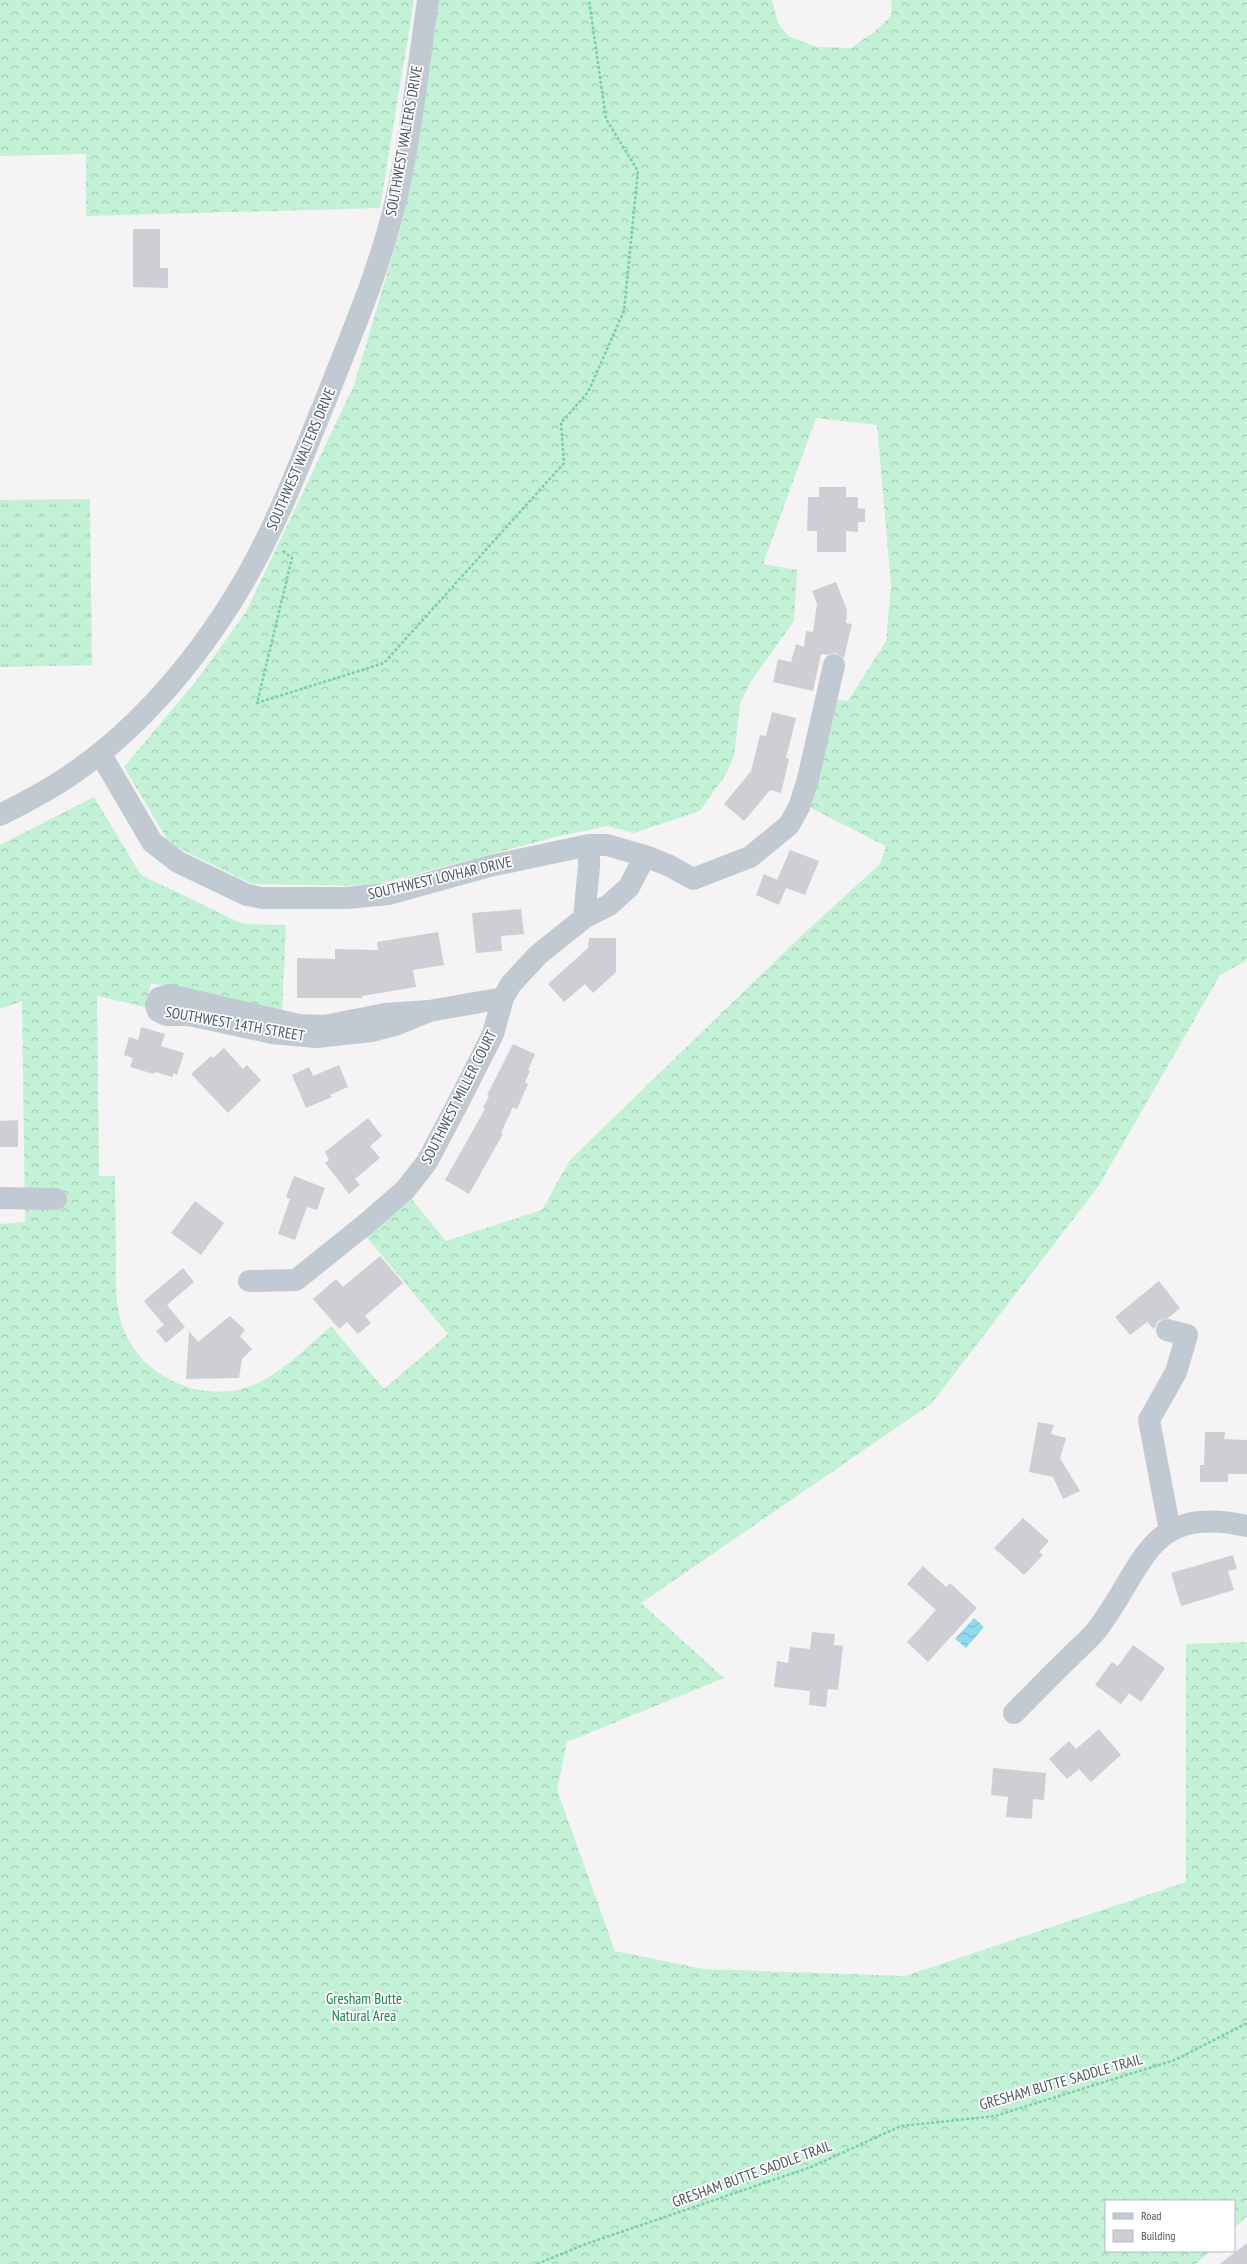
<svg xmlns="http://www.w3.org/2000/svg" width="1247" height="2264" font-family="'PT Sans Narrow',sans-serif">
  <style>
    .grass { fill: url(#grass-tufts) }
    .forest { fill: url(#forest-crowns) }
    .water { fill: url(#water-waves) }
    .building { fill: #cdcfd5 }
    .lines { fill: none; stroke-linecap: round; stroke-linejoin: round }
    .path { stroke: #7ad0a6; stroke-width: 2.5; stroke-dasharray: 3 2; stroke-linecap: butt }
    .minor { stroke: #c1cad2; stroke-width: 22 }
    .labels { text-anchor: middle; stroke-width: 3.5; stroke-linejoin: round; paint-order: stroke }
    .street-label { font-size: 15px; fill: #4a5661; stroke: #fff }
    .park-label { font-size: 15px; fill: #17864f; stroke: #fff }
  </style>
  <defs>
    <pattern id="grass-tufts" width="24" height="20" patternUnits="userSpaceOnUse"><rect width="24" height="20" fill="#c3f1d5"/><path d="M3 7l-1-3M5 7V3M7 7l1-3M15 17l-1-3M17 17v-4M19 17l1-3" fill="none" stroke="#a0c6b0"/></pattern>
    <pattern id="forest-crowns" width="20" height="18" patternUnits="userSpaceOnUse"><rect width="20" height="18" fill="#c3f1d5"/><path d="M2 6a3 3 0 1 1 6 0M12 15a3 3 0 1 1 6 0" fill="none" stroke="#a0c6b0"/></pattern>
    <pattern id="water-waves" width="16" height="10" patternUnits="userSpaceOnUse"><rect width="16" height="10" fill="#90daee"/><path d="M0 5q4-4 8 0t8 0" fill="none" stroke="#78b4c4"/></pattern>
  </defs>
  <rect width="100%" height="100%" fill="#f5f3f3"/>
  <path class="grass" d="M 90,499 L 92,665 L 0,667 L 0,500 Z"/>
  <path class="forest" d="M 0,0 L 414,0 L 380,208 L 86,216 L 86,154 L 0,156 Z
    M 439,0 L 772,0 L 778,23 L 788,36 L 817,47 L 851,48 L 874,32 L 891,16 L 892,0 L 1247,0 L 1247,960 L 1220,975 L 1098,1187 L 931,1404 L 641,1603 L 724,1678 L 567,1742 L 557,1790 L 615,1951 L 703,1969 L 905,1976 L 1186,1882 L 1186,1644 L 1247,1642 L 1247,2216 L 1234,2228 L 1234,2201 L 1106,2201 L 1106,2251 L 1210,2251 L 1196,2264 L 0,2264 L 0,1224 L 25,1222 L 22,1001 L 0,1009 L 0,845 L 94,797 L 141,875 L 243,924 L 286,925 L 282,1013 L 151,983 L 145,1007 L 97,996 L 99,1176 L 115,1176 C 115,1204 116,1233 116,1261 C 116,1280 115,1299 120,1318 C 134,1377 206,1409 260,1382 C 286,1369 309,1345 331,1326 L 384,1389 L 448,1334 L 364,1234 L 409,1196 L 446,1241 L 542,1210 L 570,1160 L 801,936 L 880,864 L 886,846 L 807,806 L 833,699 L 848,701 L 886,641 L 891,585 L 877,425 L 816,418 L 763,564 L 797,570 L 794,621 L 751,681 L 740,704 L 734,756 L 726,774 L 700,811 L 634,833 L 607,826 L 555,837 L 371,886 L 252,884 L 170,844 L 124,767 L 196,681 L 246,612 L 354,385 L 403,220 Z"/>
  <path class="water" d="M 974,1618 L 984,1627 L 966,1648 L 955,1639 Z"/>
  <path class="building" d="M 133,229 L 160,229 L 160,268 L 168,268 L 168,288 L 133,287 Z
    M 819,487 L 846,487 L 846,497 L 858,497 L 858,508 L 865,509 L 865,522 L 858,522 L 858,532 L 846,531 L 846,552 L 817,552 L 817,531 L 807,531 L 808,497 L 819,497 Z
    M 836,582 L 847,610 L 846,623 L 852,624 L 844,658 L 836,653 L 827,655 L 821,654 L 813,691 L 773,682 L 778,659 L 791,662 L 796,644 L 804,647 L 806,631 L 813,632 L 817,604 L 812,591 Z
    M 772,712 L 796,718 L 786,758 L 789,759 L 781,793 L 770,790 L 744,821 L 724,804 L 751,771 L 760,735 L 766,736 Z
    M 790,850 L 819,861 L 805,895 L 786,888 L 779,905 L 756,895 L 764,874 L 777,880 Z
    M 521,909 L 524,934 L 501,936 L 502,951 L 476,953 L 472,913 Z
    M 438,932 L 444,965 L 413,970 L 416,987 L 362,996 L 362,998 L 297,998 L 297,958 L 335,959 L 335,949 L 378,950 L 377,942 Z
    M 589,938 L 616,938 L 616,972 L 593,993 L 585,984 L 564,1002 L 548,984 L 588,948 Z
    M 141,1027 L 165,1034 L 161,1046 L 184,1053 L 177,1075 L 173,1073 L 173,1077 L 155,1072 L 154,1074 L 130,1067 L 133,1058 L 124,1055 L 129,1037 L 138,1040 Z
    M 513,1044 L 535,1054 L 528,1070 L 530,1071 L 525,1082 L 528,1084 L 517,1109 L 513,1107 L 501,1133 L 503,1134 L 469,1194 L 445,1180 L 485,1109 L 483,1108 L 489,1096 L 487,1095 Z
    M 224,1048 L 243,1069 L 247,1065 L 261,1080 L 228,1113 L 191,1074 L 211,1056 L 213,1058 Z
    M 339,1065 L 348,1087 L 330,1095 L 332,1097 L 306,1108 L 292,1075 L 309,1067 L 313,1076 Z
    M 368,1118 L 382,1136 L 370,1146 L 380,1158 L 355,1179 L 360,1185 L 349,1194 L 325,1163 L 329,1160 L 325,1152 Z
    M 18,1120 L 18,1147 L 0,1147 L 0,1121 Z
    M 294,1176 L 325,1188 L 317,1210 L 307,1207 L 295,1240 L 278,1234 L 290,1199 L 286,1197 Z
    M 195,1201 L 224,1223 L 201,1255 L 171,1233 Z
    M 380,1256 L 403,1283 L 365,1316 L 371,1323 L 358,1334 L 347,1322 L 339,1329 L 313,1299 L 336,1279 L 343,1287 Z
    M 183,1268 L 194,1282 L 167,1305 L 185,1327 L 166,1343 L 156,1331 L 164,1325 L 144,1301 Z
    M 1159,1281 L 1180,1308 L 1168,1318 L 1158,1321 L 1154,1329 L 1147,1322 L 1130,1335 L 1115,1317 Z
    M 230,1316 L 245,1330 L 240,1336 L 252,1349 L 242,1359 L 239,1378 L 186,1379 L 189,1331 L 198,1342 Z
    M 1038,1422 L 1054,1425 L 1051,1434 L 1066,1438 L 1060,1458 L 1080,1491 L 1063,1499 L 1053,1477 L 1029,1472 Z
    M 1205,1432 L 1225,1432 L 1224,1439 L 1247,1440 L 1247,1474 L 1228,1474 L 1228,1482 L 1200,1482 L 1200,1465 L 1204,1465 Z
    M 1023,1518 L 1049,1541 L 1039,1552 L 1043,1555 L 1024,1575 L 994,1548 Z
    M 1233,1555 L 1237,1569 L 1228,1571 L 1234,1590 L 1181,1606 L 1171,1573 Z
    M 923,1566 L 946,1587 L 950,1583 L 977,1608 L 928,1662 L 907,1642 L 936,1610 L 907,1584 Z
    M 812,1632 L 835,1634 L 834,1645 L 843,1646 L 838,1690 L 828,1689 L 826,1707 L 809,1705 L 810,1691 L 774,1687 L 777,1661 L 788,1663 L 790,1647 L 810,1649 Z
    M 1133,1645 L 1165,1668 L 1141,1702 L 1129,1693 L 1121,1704 L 1095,1685 L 1112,1662 L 1118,1666 Z
    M 1099,1729 L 1121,1755 L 1091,1782 L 1079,1769 L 1067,1779 L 1049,1759 L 1069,1741 L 1076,1749 Z
    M 993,1768 L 1046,1773 L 1044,1800 L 1033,1799 L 1032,1819 L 1006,1817 L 1008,1797 L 991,1795 Z
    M 1247,2243 L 1247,2264 L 1220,2264 Z"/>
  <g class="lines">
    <path class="path" d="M 283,551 L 292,558 L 257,703 L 384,663 L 564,463 L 561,423 L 588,392 L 624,311 L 638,171 L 606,119 L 589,0
      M 537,2264 L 583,2245 L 811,2167 L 901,2126 L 995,2116 L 1175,2060 L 1247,2023"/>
    <path class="minor" d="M 100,753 L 152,842 L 178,862 L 247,895 L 262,898 L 347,898 L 389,894 L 490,866 L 589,845 L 607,845 L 645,856 L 670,866 L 693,879 L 750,857 L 789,825 L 799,807 L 808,779 L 834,665
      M 0,815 C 26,802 51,789 75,772 C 160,713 231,617 274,523 C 293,483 309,440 326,399 C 351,335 379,271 395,204 C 411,137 418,68 428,0
      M 584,918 L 589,866 L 589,845
      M 429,1011 L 395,1025 L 371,1031 L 316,1037 L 272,1033 L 189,1015 L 166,1015 L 158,1011 L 156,1005 L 159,998 L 169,995 L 299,1025 L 324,1026 L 385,1014 L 429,1011 L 503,998
      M 0,1198 L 56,1199
      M 249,1281 L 296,1280 L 367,1223 L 405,1190 L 427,1162 L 457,1105 L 493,1034 L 503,998 L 511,984 L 538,955 L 584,918 L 609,905 L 629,887 L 645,856
      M 1167,1330 L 1187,1335 L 1176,1372 L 1149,1420 L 1170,1531
      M 1014,1713 C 1033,1694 1052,1674 1072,1655 C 1081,1646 1092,1637 1099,1627 C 1146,1563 1149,1504 1247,1526"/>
  </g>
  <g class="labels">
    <g class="street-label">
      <text transform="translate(404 141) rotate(-80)" y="5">SOUTHWEST WALTERS DRIVE</text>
      <text transform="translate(301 459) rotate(-67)" y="5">SOUTHWEST WALTERS DRIVE</text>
      <text transform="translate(440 878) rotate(-13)" y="5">SOUTHWEST LOVHAR DRIVE</text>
      <text transform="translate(235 1024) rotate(10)" y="5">SOUTHWEST 14TH STREET</text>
      <text transform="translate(459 1097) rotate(-63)" y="5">SOUTHWEST MILLER COURT</text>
      <text transform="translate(1061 2082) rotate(-16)" y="5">GRESHAM BUTTE SADDLE TRAIL</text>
      <text transform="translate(752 2174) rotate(-20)" y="5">GRESHAM BUTTE SADDLE TRAIL</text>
    </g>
    <g class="park-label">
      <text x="364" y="2004">Gresham Butte<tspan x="364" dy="17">Natural Area</tspan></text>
    </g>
  </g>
  <rect x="1105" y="2200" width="130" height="52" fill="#ffffff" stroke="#b7bbc0"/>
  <rect x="1113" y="2213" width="20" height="6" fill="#c1cad2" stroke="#b7bbc0"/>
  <text x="1141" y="2220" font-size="12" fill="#4a5661">Road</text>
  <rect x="1113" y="2230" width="20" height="12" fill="#cdcfd5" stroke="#b7bbc0"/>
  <text x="1141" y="2240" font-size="12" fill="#4a5661">Building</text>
</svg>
